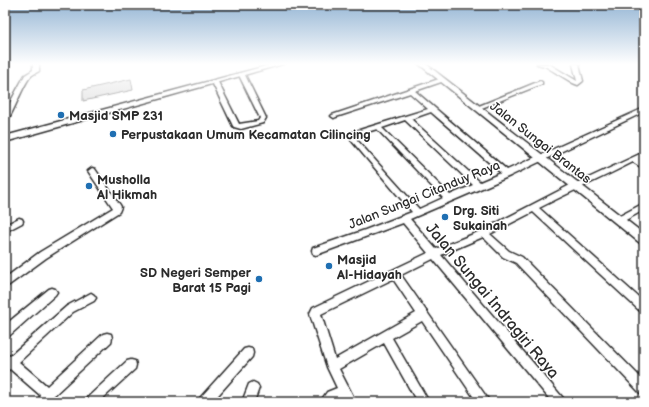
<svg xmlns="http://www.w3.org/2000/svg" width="649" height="407" font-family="'Balsamiq Sans',sans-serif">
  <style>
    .green { fill: #e0e0e0; stroke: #868686 }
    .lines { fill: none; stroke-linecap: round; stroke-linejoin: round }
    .minor-casing { stroke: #2b2b2b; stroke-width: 3 }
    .tertiary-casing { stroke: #2b2b2b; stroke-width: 3 }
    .minor { fill: #fff; fill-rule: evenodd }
    .tertiary { fill: #fff; fill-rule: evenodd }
    .poi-dot { fill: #1f6fb2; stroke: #fff; stroke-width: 1.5 }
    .labels { text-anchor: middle; stroke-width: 3; stroke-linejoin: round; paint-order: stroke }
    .poi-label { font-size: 13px; font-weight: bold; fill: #2b2b2b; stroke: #fff; text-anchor: start }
    .street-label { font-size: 13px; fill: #2b2b2b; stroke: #fff }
    .near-street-label { font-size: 16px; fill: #2b2b2b; stroke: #fff }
  </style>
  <rect width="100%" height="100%" fill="#fff"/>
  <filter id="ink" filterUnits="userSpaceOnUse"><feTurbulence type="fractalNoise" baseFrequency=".025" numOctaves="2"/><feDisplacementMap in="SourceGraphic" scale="8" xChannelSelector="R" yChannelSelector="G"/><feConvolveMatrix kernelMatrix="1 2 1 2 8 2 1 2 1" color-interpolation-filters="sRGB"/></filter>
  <g filter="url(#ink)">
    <path class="green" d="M 131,79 L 133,90 L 83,101 L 83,90 Z"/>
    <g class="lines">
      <g class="minor-casing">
        <path id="minor" d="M 33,64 L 39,64 L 39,71 C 36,73 33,74 31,76 C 23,83 11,120 5,123 L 5,112 L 25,75 L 33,70 Z
          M 537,64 L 549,64 L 577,81 L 573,64 L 579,64 L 583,81 L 578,85 L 573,83 L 545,66 Z
          M 242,73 L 245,75 L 266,118 L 263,123 L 241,129 L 234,127 L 233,126 L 212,82 L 215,80 L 218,82 L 239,124 L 258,121 L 260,118 L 239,75 Z
          M 442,78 L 445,80 L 444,81 L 415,91 L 507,170 L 644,108 L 644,112 L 510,176 L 410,219 L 436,249 L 481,231 L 572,184 L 582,181 L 644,152 L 644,157 L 639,159 L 644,162 L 644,169 L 633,162 C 602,178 570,192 539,208 L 644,302 L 644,314 L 641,312 L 533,212 L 490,234 L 509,251 L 522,257 L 644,381 L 644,395 L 640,393 L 516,263 L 503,257 L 483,237 L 441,255 L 563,398 L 565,402 L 552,402 L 433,259 L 401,275 L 490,402 L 477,402 L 422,321 L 392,338 L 429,402 L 417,402 L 384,343 L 339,369 L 356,402 L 344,402 L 341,397 L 333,402 L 320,402 L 327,392 L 337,388 L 327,367 L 311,318 L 310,314 L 313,308 L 428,253 L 403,223 L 316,255 L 313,254 L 312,251 L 313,248 L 365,230 L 412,212 L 351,140 L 353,132 L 428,109 L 410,93 L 336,117 L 334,118 L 331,116 L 332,115 ZM 431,112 L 501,173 L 480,182 L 411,119 ZM 405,120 L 473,185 L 450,195 L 382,128 ZM 377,129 L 443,198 L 419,209 L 357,140 L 358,135 ZM 393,279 L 416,313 L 335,359 L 321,314 Z
          M 540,81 L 542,82 L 542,84 L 479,109 L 475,109 L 474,108 Z
          M 92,168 L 95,169 L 120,205 L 121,207 L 119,212 L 46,258 L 5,288 L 5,278 L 40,252 L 113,208 L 88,171 Z
          M 644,203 L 644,210 L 622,222 L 616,222 L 615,220 L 616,218 Z
          M 19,218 L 22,219 L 23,221 L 22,223 L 5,232 L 5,225 Z
          M 52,288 L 55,289 L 57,292 L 55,295 L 9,336 L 5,337 L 5,325 L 49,289 Z
          M 91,293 L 94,295 L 96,298 L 94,301 L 73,312 L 19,362 L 47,386 L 103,334 L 107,333 L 111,334 L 112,338 L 111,342 L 51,398 L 51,402 L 39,402 L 40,395 L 10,369 L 5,372 L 5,354 L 10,356 L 67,306 Z
          M 248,348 L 252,349 L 253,353 L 252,357 L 212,402 L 198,402 L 200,398 L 244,349 Z
          M 131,360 L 135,361 L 136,365 L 135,369 L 99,402 L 85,402 L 87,398 L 127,361 Z
          M 253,382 L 257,384 L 259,388 L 254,402 L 242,402 L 249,384 Z"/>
      </g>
      <g class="tertiary-casing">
        <path id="tertiary" d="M 273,64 L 283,64 L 5,142 L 5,136 Z
          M 419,64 L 426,64 L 644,234 L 644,245 L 640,243 Z"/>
      </g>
      <use href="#minor" class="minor"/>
      <use href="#tertiary" class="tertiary"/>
    </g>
  </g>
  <linearGradient id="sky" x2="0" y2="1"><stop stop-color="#94b5d4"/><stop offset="0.53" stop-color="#fff"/><stop offset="1" stop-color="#fff" stop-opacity="0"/></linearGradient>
  <rect width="649" height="121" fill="url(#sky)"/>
  <g class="poi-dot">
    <circle cx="61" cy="115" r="4"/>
    <circle cx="113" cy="134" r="4"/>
    <circle cx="89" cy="186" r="4"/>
    <circle cx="445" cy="217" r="4"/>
    <circle cx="329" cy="266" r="4"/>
    <circle cx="259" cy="279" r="4"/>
  </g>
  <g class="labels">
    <g class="poi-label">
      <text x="69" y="120">Masjid SMP 231</text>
      <text x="121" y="139">Perpustakaan Umum Kecamatan Cilincing</text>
      <text x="97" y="184">Musholla<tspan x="97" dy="15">Al Hikmah</tspan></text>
      <text x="453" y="215">Drg. Siti<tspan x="453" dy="15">Sukainah</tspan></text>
      <text x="337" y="264">Masjid<tspan x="337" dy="15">Al-Hidayah</tspan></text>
      <text x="251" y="277" text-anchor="end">SD Negeri Semper<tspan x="251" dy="15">Barat 15 Pagi</tspan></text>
    </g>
    <g class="street-label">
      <text transform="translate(541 142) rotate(38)" y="5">Jalan Sungai Brantas</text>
      <text transform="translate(424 194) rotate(-22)" y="5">Jalan Sungai Citanduy Raya</text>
    </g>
    <g class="near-street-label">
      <text transform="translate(493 300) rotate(50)" y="6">Jalan Sungai Indragiri Raya</text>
    </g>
  </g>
  <rect width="649" height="407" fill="none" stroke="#fff" stroke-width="20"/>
  <rect x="10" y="10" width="629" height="387" fill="none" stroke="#2b2b2b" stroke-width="1.5" filter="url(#ink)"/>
</svg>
